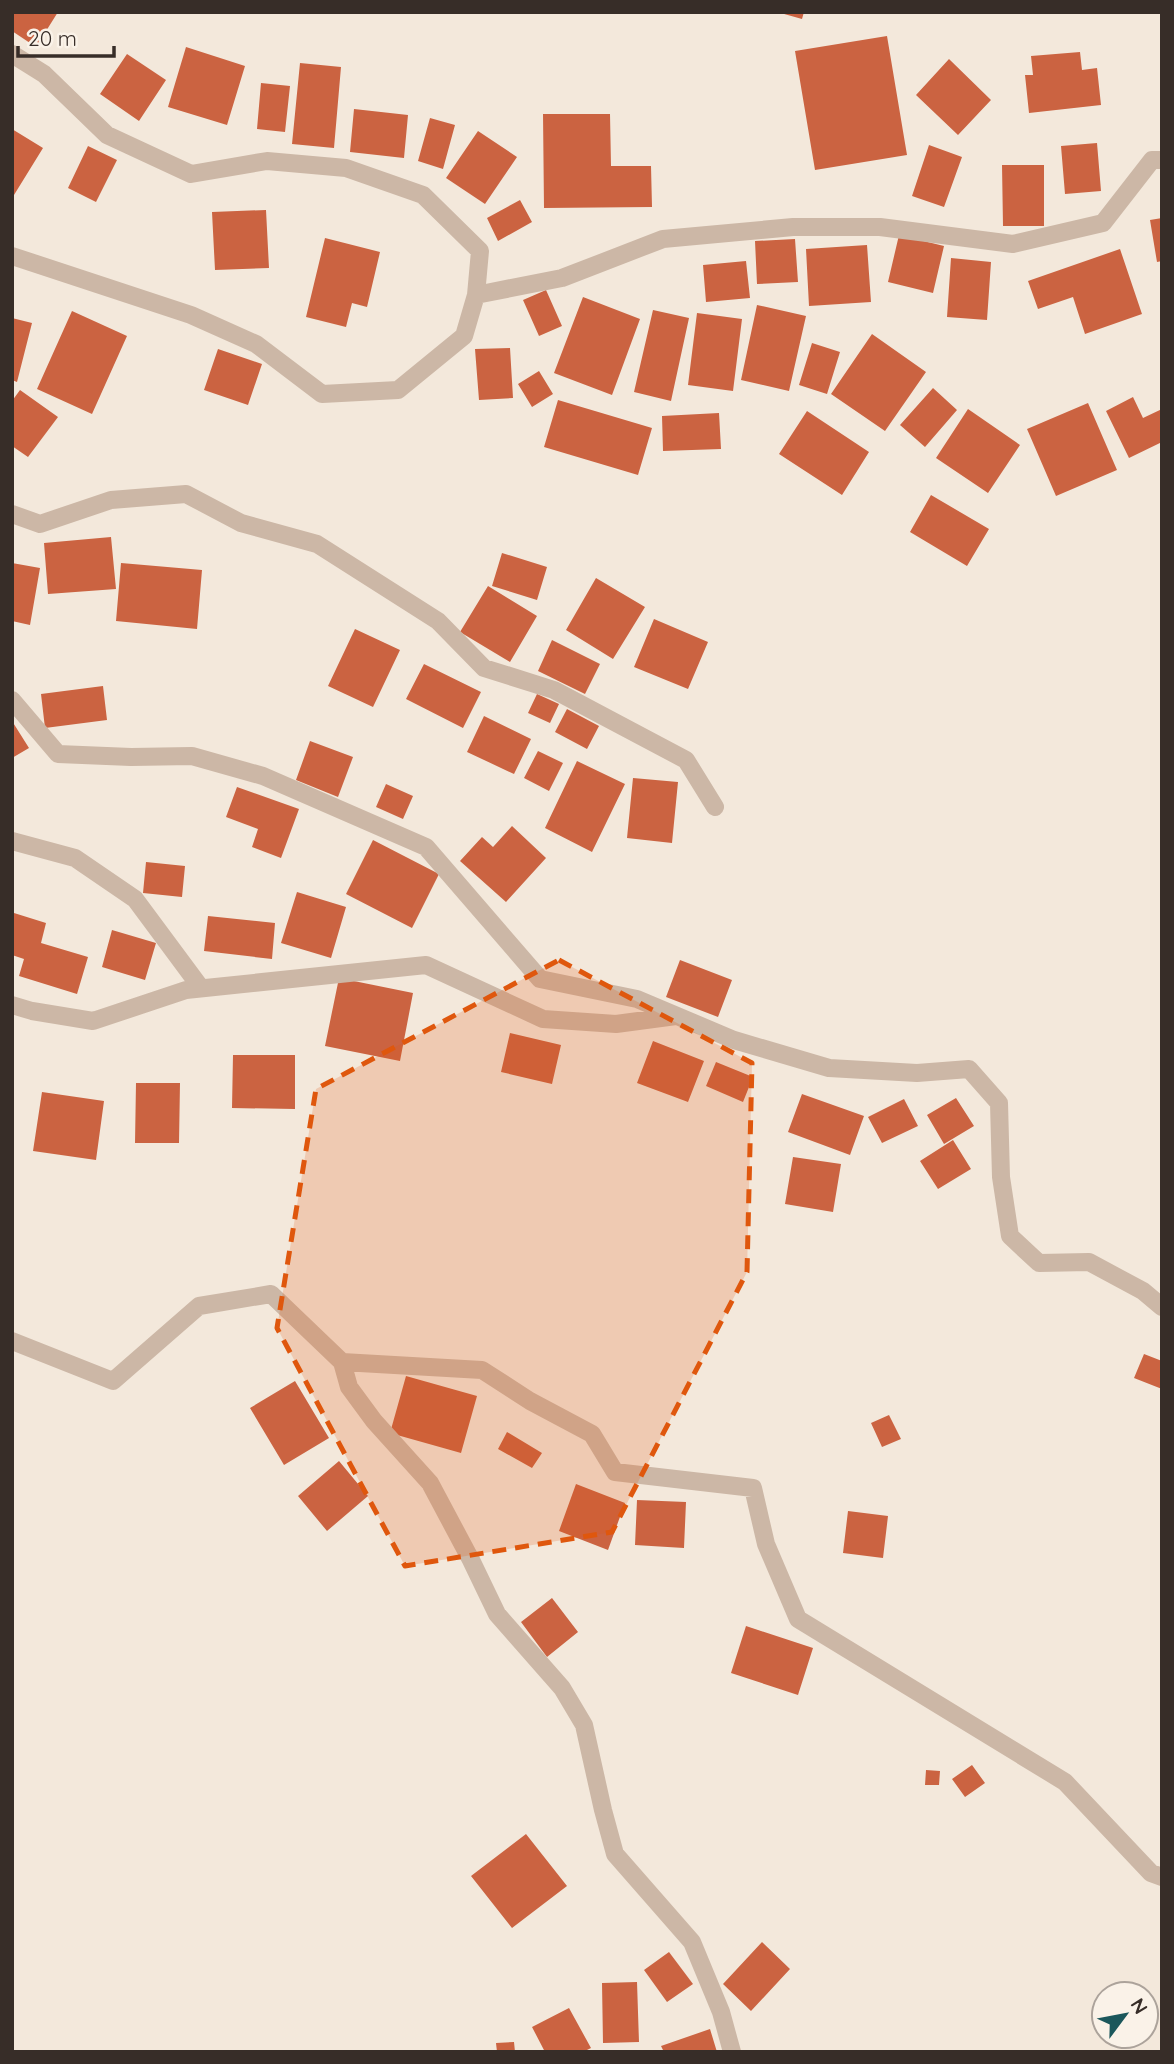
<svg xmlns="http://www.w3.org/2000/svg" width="1174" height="2064" font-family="Quicksand,sans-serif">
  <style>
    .building { fill: #cb6341 }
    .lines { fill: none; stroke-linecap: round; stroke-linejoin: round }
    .street { stroke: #ccb7a6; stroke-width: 18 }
    .marked { fill: #df570d; fill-opacity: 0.2; stroke: #df570d; stroke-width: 5; stroke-dasharray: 14 9; stroke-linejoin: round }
  </style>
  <rect width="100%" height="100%" fill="#f3e8db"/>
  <path class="building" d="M 12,12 L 58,12 L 36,47 L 12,31 Z
    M 777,12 L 804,12 L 802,19 Z
    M 887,36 L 907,155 L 815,170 L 795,51 Z
    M 186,47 L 245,66 L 227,125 L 168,107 Z
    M 1080,52 L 1082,70 L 1097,68 L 1101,105 L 1029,113 L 1025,75 L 1033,75 L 1031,56 Z
    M 127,54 L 166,80 L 139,121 L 100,94 Z
    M 949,59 L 991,100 L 958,135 L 916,95 Z
    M 300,63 L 341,67 L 334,148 L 292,144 Z
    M 261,83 L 290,86 L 285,132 L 257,129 Z
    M 354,109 L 408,115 L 404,158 L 350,152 Z
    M 543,114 L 610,114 L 611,166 L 651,166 L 652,207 L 544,208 Z
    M 430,118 L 455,125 L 443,169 L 418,161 Z
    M 12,129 L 43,148 L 14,195 L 12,194 Z
    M 478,131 L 517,157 L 485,204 L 446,178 Z
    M 1097,143 L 1101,191 L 1065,194 L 1061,146 Z
    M 929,145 L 962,157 L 944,207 L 912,196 Z
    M 88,146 L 117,160 L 96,202 L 68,188 Z
    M 1002,165 L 1044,165 L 1044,226 L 1003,226 Z
    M 520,200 L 532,222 L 498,241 L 487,218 Z
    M 266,210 L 269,268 L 215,270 L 212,212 Z
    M 1162,218 L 1162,261 L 1157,262 L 1150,220 Z
    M 899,235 L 944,246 L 933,293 L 888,282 Z
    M 325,238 L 380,252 L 367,307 L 352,303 L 346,327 L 306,317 Z
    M 795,239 L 798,282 L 757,284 L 755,241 Z
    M 867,245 L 871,302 L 809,306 L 806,249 Z
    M 1120,249 L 1142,314 L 1085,334 L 1073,297 L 1038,309 L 1028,281 Z
    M 951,258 L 991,262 L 987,320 L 947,317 Z
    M 746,261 L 750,298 L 706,302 L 703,265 Z
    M 546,290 L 562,326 L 539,336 L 523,300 Z
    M 583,297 L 640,319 L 612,395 L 554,373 Z
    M 757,305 L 806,316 L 789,391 L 741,380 Z
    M 653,310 L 689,318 L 671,401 L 634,392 Z
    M 72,311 L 127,336 L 92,414 L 37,389 Z
    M 697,313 L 742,319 L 733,391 L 688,385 Z
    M 12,318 L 32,323 L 17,382 L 12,380 Z
    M 872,334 L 926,372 L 885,431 L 831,394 Z
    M 812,343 L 840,352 L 827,394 L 799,385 Z
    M 510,348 L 513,398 L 479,400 L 475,349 Z
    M 218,349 L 262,364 L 248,405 L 204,390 Z
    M 539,371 L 553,394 L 532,407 L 518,384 Z
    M 933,388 L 957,410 L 925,447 L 900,425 Z
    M 20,390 L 58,417 L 28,457 L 12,446 L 12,401 Z
    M 1133,397 L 1143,418 L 1162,409 L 1162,442 L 1129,458 L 1106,411 Z
    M 558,400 L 652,428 L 638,475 L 544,447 Z
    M 1088,403 L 1117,470 L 1056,496 L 1027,429 Z
    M 968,409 L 1020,445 L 988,493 L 936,458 Z
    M 807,411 L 869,452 L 842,495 L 779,454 Z
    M 719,413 L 721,449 L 663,451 L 662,416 Z
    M 931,495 L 989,529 L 967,566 L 910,532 Z
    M 111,537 L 116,589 L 48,594 L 44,543 Z
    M 502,553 L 547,567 L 537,600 L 492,586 Z
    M 12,563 L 40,568 L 30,625 L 12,621 Z
    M 121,563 L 202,570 L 197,629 L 116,621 Z
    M 596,578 L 645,607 L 613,659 L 566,630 Z
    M 488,586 L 537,616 L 510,662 L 460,632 Z
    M 654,619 L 708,642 L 688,689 L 634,667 Z
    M 355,629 L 400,650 L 373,707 L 328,686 Z
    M 552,640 L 600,664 L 585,694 L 538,671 Z
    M 424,664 L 481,692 L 463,728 L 406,699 Z
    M 103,686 L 107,720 L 45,728 L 41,694 Z
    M 537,694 L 559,704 L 550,723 L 528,713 Z
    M 567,709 L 599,726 L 587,749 L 555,732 Z
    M 484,716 L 531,739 L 514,774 L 467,752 Z
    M 12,721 L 29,748 L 12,758 Z
    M 310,741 L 353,757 L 338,797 L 296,780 Z
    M 538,751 L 563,763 L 549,791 L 524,778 Z
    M 577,761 L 625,784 L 592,852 L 545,828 Z
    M 633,778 L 678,782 L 672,843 L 627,838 Z
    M 386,784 L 413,796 L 403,819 L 376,807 Z
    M 237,787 L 299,809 L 281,858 L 252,847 L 258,829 L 226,817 Z
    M 512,826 L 546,858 L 506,902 L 460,861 L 482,837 L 493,847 Z
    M 373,840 L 439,874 L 412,928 L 346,894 Z
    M 146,862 L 185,866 L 182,897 L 143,893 Z
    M 297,892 L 346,907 L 331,958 L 281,943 Z
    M 14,913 L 46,923 L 41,943 L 88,957 L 77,994 L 19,976 L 24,959 L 12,955 L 12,920 Z
    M 208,916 L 275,923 L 272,959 L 204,951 Z
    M 112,930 L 156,943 L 145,980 L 102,967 Z
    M 680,960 L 732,980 L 718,1017 L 666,997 Z
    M 339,978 L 413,993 L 400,1061 L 325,1046 Z
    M 510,1033 L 561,1045 L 552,1084 L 501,1072 Z
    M 653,1041 L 704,1061 L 688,1102 L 637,1083 Z
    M 233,1055 L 295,1055 L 295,1109 L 232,1108 Z
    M 716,1062 L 753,1077 L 743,1102 L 706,1086 Z
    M 136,1083 L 180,1083 L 179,1143 L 135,1143 Z
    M 42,1092 L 104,1101 L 96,1160 L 33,1151 Z
    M 802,1094 L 864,1116 L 850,1155 L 788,1132 Z
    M 956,1098 L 974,1126 L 944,1144 L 927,1115 Z
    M 904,1099 L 918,1126 L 882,1143 L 868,1117 Z
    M 953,1140 L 971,1169 L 938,1189 L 920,1161 Z
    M 793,1157 L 841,1164 L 833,1212 L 785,1204 Z
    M 1144,1354 L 1162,1361 L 1162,1389 L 1134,1378 Z
    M 406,1376 L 477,1396 L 461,1453 L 390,1433 Z
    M 295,1381 L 329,1438 L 284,1465 L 250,1408 Z
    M 889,1415 L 901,1439 L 882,1447 L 871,1423 Z
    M 507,1432 L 542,1453 L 532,1468 L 498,1449 Z
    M 339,1461 L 368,1496 L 327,1531 L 298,1496 Z
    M 576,1484 L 625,1503 L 608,1550 L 559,1531 Z
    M 637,1500 L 686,1502 L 684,1548 L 635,1545 Z
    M 848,1511 L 888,1516 L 883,1558 L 843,1553 Z
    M 552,1598 L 578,1632 L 547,1657 L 521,1622 Z
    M 746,1626 L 813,1648 L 798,1695 L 731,1673 Z
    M 972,1765 L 985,1783 L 965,1797 L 952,1779 Z
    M 926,1770 L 940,1771 L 939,1785 L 925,1785 Z
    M 526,1834 L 567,1886 L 512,1928 L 471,1876 Z
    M 762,1942 L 790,1969 L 751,2011 L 723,1984 Z
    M 669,1952 L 693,1984 L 667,2002 L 644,1970 Z
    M 637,1982 L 639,2042 L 603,2043 L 602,1983 Z
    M 569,2008 L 591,2048 L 583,2052 L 545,2052 L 532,2027 Z
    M 710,2029 L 717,2052 L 664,2052 L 661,2046 Z
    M 514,2042 L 515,2052 L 497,2052 L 496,2043 Z"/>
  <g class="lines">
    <path class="street" d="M 12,54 L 44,74 L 107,135 L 191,174 L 267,161 L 346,168 L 423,195 L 480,251 L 476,295 L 464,336 L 398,390 L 322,394 L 256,344 L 191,315 L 12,256
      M 476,295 L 562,278 L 663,239 L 793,227 L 880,227 L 1013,244 L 1103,223 L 1152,160 L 1162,160
      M 12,514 L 40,524 L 111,500 L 186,494 L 241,523 L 317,544 L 438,621 L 484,668 L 554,690 L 686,760 L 715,807
      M 12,700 L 58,754 L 131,757 L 192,756 L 263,776 L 426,847 L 540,979 L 637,999 L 734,1040 L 829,1068 L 917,1073 L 969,1069 L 999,1103 L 1001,1177 L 1010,1236 L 1039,1263 L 1089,1262 L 1143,1291 L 1162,1307
      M 12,841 L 75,858 L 135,899 L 201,988
      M 12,1005 L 32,1011 L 93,1021 L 186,990 L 426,965 L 543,1019 L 616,1024 L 676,1016
      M 12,1341 L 113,1381 L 199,1306 L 271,1294 L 342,1362 L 482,1370 L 530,1401 L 592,1434 L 615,1472 L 753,1488 L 766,1544 L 798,1619 L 1065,1782 L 1151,1873 L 1162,1877
      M 342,1362 L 349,1387 L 374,1421 L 430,1483 L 471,1560 L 497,1614 L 562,1688 L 584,1725 L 603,1810 L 615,1854 L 692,1942 L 721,2012 L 732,2052"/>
  </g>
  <path class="marked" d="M 559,960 L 752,1063 L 747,1272 L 612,1532 L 405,1566 L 277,1328 L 316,1089 Z"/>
  <rect width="1174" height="2064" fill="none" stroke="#372d28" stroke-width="28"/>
  <g transform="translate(1125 2015) rotate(58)"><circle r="33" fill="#faf2e8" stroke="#aca39b" stroke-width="2"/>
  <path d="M0-5L12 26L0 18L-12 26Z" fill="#1b575b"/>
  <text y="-10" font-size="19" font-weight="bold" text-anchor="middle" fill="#372d28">N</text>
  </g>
  <path d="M18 46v10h96v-10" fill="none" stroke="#372d28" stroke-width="3.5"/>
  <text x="28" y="46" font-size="21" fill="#372d28" stroke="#faf2e8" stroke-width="5" paint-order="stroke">20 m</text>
</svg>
